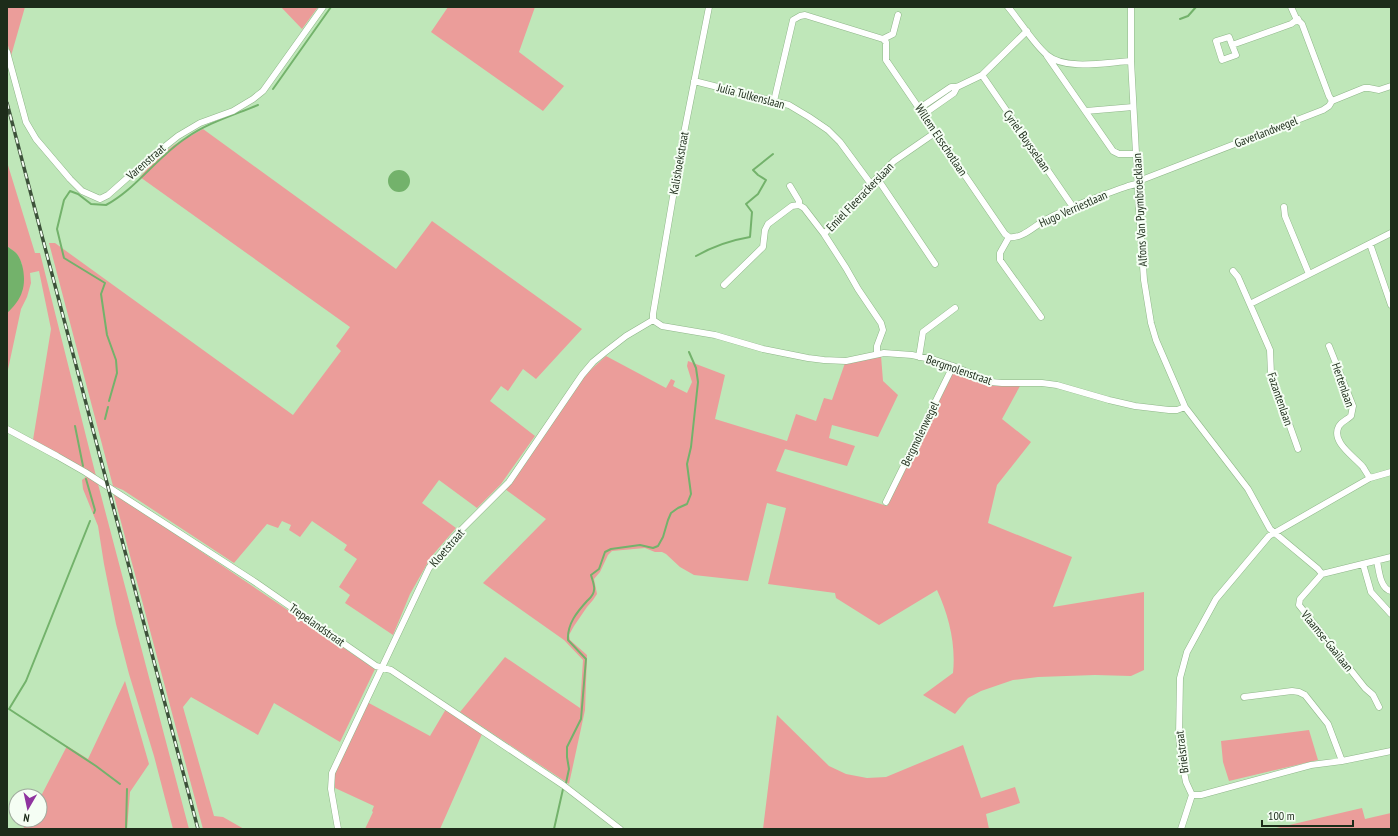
<svg xmlns="http://www.w3.org/2000/svg" width="1398" height="836" font-family="'PT Sans Narrow',sans-serif">
  <style>
    .green { fill: #eb9d9a }
    .water { fill: #73b26b }
    .lines { fill: none; stroke-linecap: round; stroke-linejoin: round }
    .stream { stroke: #73b26b; stroke-width: 2 }
    .street-casing { stroke: #8fb689; stroke-width: 7 }
    .street { stroke: #fff; stroke-width: 6 }
    .rail-casing { stroke: #3d513a; stroke-width: 3.5 }
    .rail { stroke: #f5fef4; stroke-width: 2; stroke-dasharray: 6; stroke-linecap: butt }
    .labels { text-anchor: middle; stroke-width: 4; stroke-linejoin: round; paint-order: stroke }
    .street-label { font-size: 12px; fill: #1d2c1a; stroke: #f5fef4 }
  </style>
  <rect width="100%" height="100%" fill="#bfe7b9"/>
  <path class="green" d="M 7,7 L 25,7 L 11,56 L 7,42 Z
    M 281,7 L 318,7 L 302,29 Z
    M 448,7 L 535,7 L 519,52 L 564,86 L 543,111 L 431,32 Z
    M 203,129 L 396,269 L 432,221 L 582,329 L 536,379 L 523,369 L 508,391 L 501,386 L 490,401 L 535,436 L 501,484 L 477,508 L 439,480 L 422,503 L 456,528 L 431,557 L 410,594 L 393,635 L 345,603 L 350,595 L 339,587 L 357,559 L 344,550 L 347,545 L 312,521 L 300,537 L 289,530 L 291,525 L 282,521 L 278,528 L 267,524 L 234,563 L 123,490 L 113,486 L 49,243 L 55,243 L 293,415 L 341,351 L 336,346 L 350,327 L 140,177 L 153,162 L 174,145 Z
    M 7,162 L 35,253 L 40,253 L 96,476 L 82,467 L 33,440 L 51,329 L 39,271 L 30,273 L 31,283 L 27,297 L 21,309 L 7,374 L 7,313 L 22,292 L 23,285 L 22,264 L 17,254 L 7,246 Z
    M 606,356 L 666,388 L 671,379 L 675,381 L 673,386 L 687,393 L 692,382 L 687,366 L 688,361 L 725,375 L 715,419 L 787,441 L 796,414 L 816,421 L 824,398 L 832,400 L 845,363 L 881,356 L 883,381 L 898,395 L 878,437 L 832,425 L 829,438 L 855,446 L 847,466 L 785,449 L 776,471 L 887,506 L 953,369 L 990,385 L 1020,386 L 1002,419 L 1031,442 L 997,485 L 988,523 L 1072,557 L 1053,607 L 1144,592 L 1144,670 L 1131,676 L 1095,675 L 1038,677 L 1013,680 L 981,691 L 968,698 L 955,714 L 923,695 L 953,673 C 956,644 949,616 937,590 L 879,625 L 836,598 L 835,593 L 768,584 L 786,508 L 767,503 L 748,581 L 694,575 L 680,567 L 666,554 L 662,552 L 655,552 L 645,548 L 612,551 L 608,555 L 600,572 L 594,579 L 597,594 L 593,600 L 587,607 L 574,626 L 569,635 L 570,640 L 587,655 L 585,710 L 569,784 L 460,712 L 505,657 L 580,708 L 583,660 L 564,640 L 483,583 L 546,519 L 505,489 L 586,374 Z
    M 87,476 L 98,484 L 189,829 L 173,829 L 154,756 L 129,674 L 116,624 L 104,564 L 98,526 L 83,489 L 82,480 Z
    M 113,492 L 375,669 L 340,742 L 274,703 L 258,735 L 191,697 L 183,707 L 214,816 L 223,817 L 244,829 L 203,829 Z
    M 125,681 L 149,764 L 130,792 L 127,829 L 23,829 L 28,820 L 40,820 L 40,798 L 67,746 L 88,759 Z
    M 367,702 L 430,736 L 446,709 L 482,734 L 440,829 L 365,829 L 373,812 L 372,811 L 374,806 L 335,788 L 334,777 L 337,765 Z
    M 777,715 L 829,766 L 846,774 L 867,778 L 886,777 L 963,745 L 981,798 L 1015,787 L 1020,803 L 986,814 L 989,829 L 763,829 Z
    M 1309,730 L 1318,760 L 1229,781 L 1223,762 L 1221,741 Z
    M 1362,808 L 1365,819 L 1391,813 L 1391,829 L 1272,829 Z"/>
  <path class="water" d="M388 181a11 11 0 1 1 22 0a11 11 0 1 1-22 0Z
    M 7,246 C 10,249 15,251 17,254 C 24,263 26,282 22,292 C 20,299 13,308 7,313 Z"/>
  <g class="lines">
    <path class="stream" d="M 1180,19 L 1188,16 L 1196,7
      M 273,89 L 331,7
      M 696,256 C 712,247 732,240 750,237 L 752,212 L 746,204 L 758,194 L 766,180 L 758,175 L 753,170 L 773,154
      M 109,401 L 117,373 L 116,360 L 107,335 L 101,294 L 105,283 L 64,258 L 57,229 L 64,200 L 70,191 L 78,194 L 91,204 L 106,205 C 136,189 157,157 186,138 C 207,123 234,115 258,105
      M 105,419 L 108,407
      M 75,426 L 83,466
      M 86,479 L 95,510 L 94,513
      M 90,521 L 26,681 L 9,709 L 96,766 L 120,784
      M 566,783 L 569,769 L 567,757 L 567,747 L 581,719 L 586,659 L 568,640 C 567,624 577,612 587,601 C 590,598 594,595 594,590 C 595,586 592,579 591,575 L 599,569 L 605,552 L 611,549 L 640,545 L 653,548 L 658,546 L 663,537 L 668,520 L 671,513 L 678,508 L 687,504 L 691,494 L 687,464 L 691,447 L 698,382 L 696,368 L 689,352
      M 126,829 L 127,789
      M 554,829 L 563,789"/>
    <g class="street-casing">
      <path id="street" d="M 1008,7 C 1020,21 1033,43 1047,55 C 1066,71 1108,62 1131,61
        M 1131,7 L 1131,61 L 1139,209 L 1144,280 L 1151,323 L 1156,340 L 1185,407 L 1248,489 L 1270,529 L 1318,569 L 1322,574
        M 1291,7 L 1296,18 L 1302,24 L 1329,96 L 1332,101
        M 883,39 L 893,34 L 898,15
        M 1232,45 L 1236,55 L 1222,60 L 1216,41 L 1229,37 L 1232,45 L 1291,24 L 1298,19
        M 7,52 L 26,122 L 36,139 L 70,179 L 82,191 L 100,199 L 108,195 L 143,164 L 178,136 L 200,123 L 233,111 L 253,99 L 263,91 L 323,7
        M 1047,56 L 1113,151 L 1119,154 L 1137,154
        M 982,75 L 1073,207
        M 694,81 L 789,105 L 809,117 L 828,130 L 840,142 L 871,184
        M 774,101 L 793,20 L 800,16 L 805,15 L 883,39 L 886,42 L 886,60 L 1005,234 L 1009,237
        M 920,108 L 951,87 L 957,87 L 982,75 L 1027,31
        M 1086,111 L 1133,107
        M 924,114 L 954,93 L 957,87
        M 877,178 L 935,264
        M 790,186 L 799,201 L 799,205 L 804,208 L 824,234 L 846,268 L 858,289 L 881,323 L 883,330 L 877,346 L 877,354
        M 1284,207 L 1285,216 L 1309,274
        M 824,234 L 877,178 L 894,161 L 936,132
        M 1370,244 L 1391,305
        M 1233,271 L 1238,277 L 1270,350 L 1271,374 L 1275,389 L 1281,401 L 1298,449
        M 724,285 L 763,247 L 765,230 L 768,224 L 792,206 L 799,205
        M 1250,304 L 1391,233
        M 1041,317 L 1000,260 L 1000,253 L 1009,237 C 1023,239 1035,225 1047,219 C 1072,205 1101,196 1128,186 L 1136,184 L 1144,179 L 1323,110 L 1329,106 L 1332,101 L 1364,88 L 1369,88 L 1379,90 L 1391,86
        M 653,320 L 662,326 L 715,335 L 763,349 L 808,358 L 824,360 L 846,361 L 884,353 L 912,355 L 935,360 L 953,366 L 991,382 L 1002,383 L 1042,383 L 1057,385 L 1109,400 L 1135,406 L 1169,410 L 1177,410 L 1185,407
        M 653,320 L 653,314 L 683,138 L 709,7
        M 1329,346 L 1353,406 L 1351,416 C 1347,420 1342,421 1339,426 C 1330,442 1355,457 1363,467 C 1365,470 1367,474 1370,478
        M 919,357 L 923,332 L 955,308
        M 7,429 L 57,456 L 85,472 L 255,582 L 376,666 L 391,670 L 563,785 L 620,829
        M 886,502 L 953,366
        M 1377,561 C 1379,570 1380,589 1391,591
        M 1363,564 L 1371,592 L 1391,614
        M 1322,574 L 1300,599 L 1299,605 L 1365,688 L 1373,695 L 1379,707
        M 1322,574 L 1391,557
        M 1244,697 L 1292,691 L 1299,692 L 1305,695 L 1328,724 L 1342,761
        M 1192,795 L 1186,782 L 1181,757 L 1179,736 L 1180,678 L 1187,652 L 1216,599 L 1269,536 L 1370,478 L 1391,472
        M 1192,795 L 1201,795 L 1311,765 L 1342,761 L 1391,751
        M 338,829 L 331,789 L 332,773 L 429,568 L 454,537 L 509,482 L 582,375 L 593,362 L 604,353 L 626,336 L 653,320
        M 1181,829 L 1192,795"/>
    </g>
    <use href="#street" class="street"/>
    <g class="rail-casing">
      <path id="rail" d="M 7,103 L 198,829"/>
    </g>
    <use href="#rail" class="rail"/>
  </g>
  <g class="labels">
    <g class="street-label">
      <text transform="translate(751 96) rotate(15)" y="4">Julia Tulkenslaan</text>
      <text transform="translate(1266 132) rotate(-21)" y="4">Gaverlandwegel</text>
      <text transform="translate(941 140) rotate(56)" y="4">Willem Elsschotlaan</text>
      <text transform="translate(1027 141) rotate(55)" y="4">Cyriel Buysselaan</text>
      <text transform="translate(146 162) rotate(-41)" y="4">Varenstraat</text>
      <text transform="translate(679 163) rotate(-80)" y="4">Kalishoekstraat</text>
      <text transform="translate(860 197) rotate(-46)" y="4">Emiel Fleerackerslaan</text>
      <text transform="translate(1073 209) rotate(-24)" y="4">Hugo Verriestlaan</text>
      <text transform="translate(1140 210) rotate(-93)" y="4">Alfons Van Puymbroecklaan</text>
      <text transform="translate(959 370) rotate(19)" y="4">Bergmolenstraat</text>
      <text transform="translate(1343 385) rotate(71)" y="4">Hertenlaan</text>
      <text transform="translate(1280 399) rotate(71)" y="4">Fazantenlaan</text>
      <text transform="translate(920 434) rotate(-64)" y="4">Bergmolenwegel</text>
      <text transform="translate(447 548) rotate(-49)" y="4">Kloetstraat</text>
      <text transform="translate(317 625) rotate(35)" y="4">Trepelandstraat</text>
      <text transform="translate(1327 641) rotate(51)" y="4">Vlaamse-Gaailaan</text>
      <text transform="translate(1182 752) rotate(-97)" y="4">Brielstraat</text>
    </g>
  </g>
  <rect width="1398" height="836" fill="none" stroke="#1d2c1a" stroke-width="16"/>
  <g transform="translate(28 808) rotate(189)"><circle r="19" fill="#f5fef4" stroke="#9faa9d"/>
  <path d="M0-3L7 15L0 10L-7 15Z" fill="#8f349f"/>
  <text y="-6" font-size="11" font-weight="bold" text-anchor="middle" fill="#1d2c1a">N</text>
  </g>
  <path d="M1262 820v6h91v-6" fill="none" stroke="#1d2c1a" stroke-width="2"/>
  <text x="1268" y="820" font-size="12" fill="#1d2c1a" stroke="#f5fef4" stroke-width="3" paint-order="stroke">100 m</text>
</svg>
